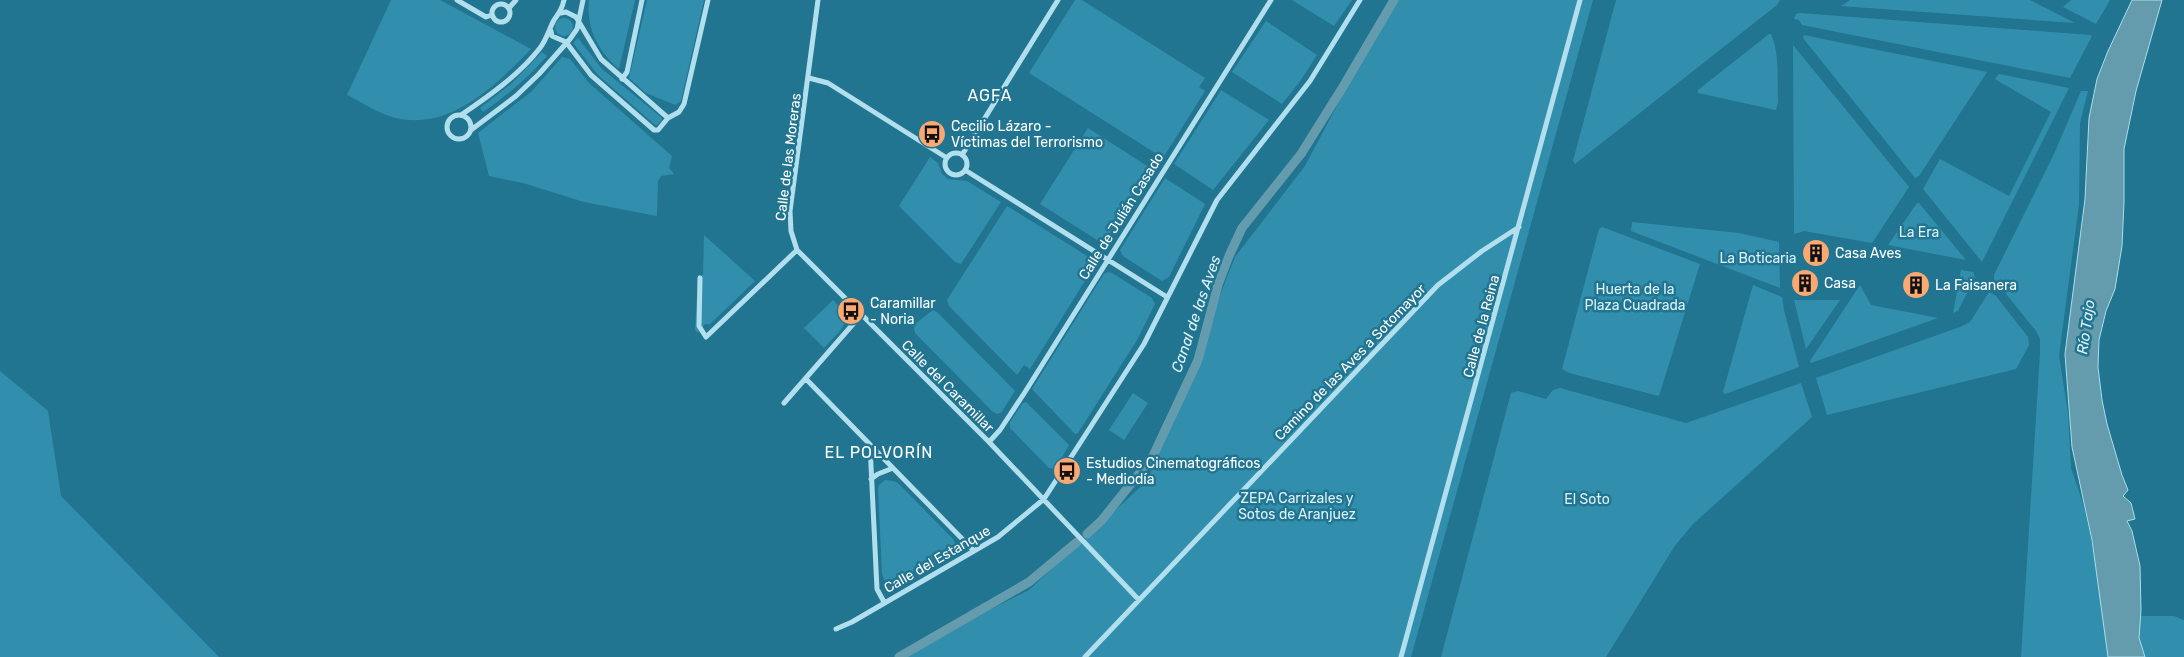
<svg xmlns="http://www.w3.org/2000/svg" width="2184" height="657" font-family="Rubik,sans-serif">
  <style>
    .green { fill: #318fad }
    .water { fill: #659cad; stroke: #a6deee }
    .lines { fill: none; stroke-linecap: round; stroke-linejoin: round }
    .canal { stroke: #659cad; stroke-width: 9 }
    .minor { stroke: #b2dfed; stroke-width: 5 }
    .labels { text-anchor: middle; stroke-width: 5; stroke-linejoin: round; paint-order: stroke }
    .poi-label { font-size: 14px; fill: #fff; stroke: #217591; text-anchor: start }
    .street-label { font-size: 14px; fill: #fff; stroke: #217591 }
    .park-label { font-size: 14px; fill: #dbf2fa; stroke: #217591 }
    .water-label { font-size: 15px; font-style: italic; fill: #def3fa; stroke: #217591 }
    .quarter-label { font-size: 16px; letter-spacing: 1px; fill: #fff; stroke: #217591 }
  </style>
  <rect width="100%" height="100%" fill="#217591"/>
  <path class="green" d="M 391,0 L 440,0 L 531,49 C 496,85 451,131 396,118 C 379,114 363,103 347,95 Z
    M 589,0 L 635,0 L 619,69 C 598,51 586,28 589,0 Z
    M 647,0 L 704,0 L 681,101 L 675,105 L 646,93 L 629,78 Z
    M 1075,0 L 1082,0 L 1205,78 L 1199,87 L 1205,91 L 1163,158 L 1029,73 Z
    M 1292,0 L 1352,0 L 1334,26 Z
    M 1393,0 L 1593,0 L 1411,657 L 895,657 L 1029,590 L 1147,481 L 1235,257 L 1305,166 Z
    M 1616,0 L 1780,0 L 1777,5 L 1575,164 L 1573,161 Z
    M 1850,0 L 2030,0 L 2075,23 L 1841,6 Z
    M 2071,0 L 2110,0 L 2096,24 L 2063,7 Z
    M 1800,13 L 2090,35 L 2092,36 L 2070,78 L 1802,25 L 1799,20 L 1794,19 L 1796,14 Z
    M555 27a9 9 0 1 1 18 0a9 9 0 1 1-18 0Z
    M 1266,21 L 1317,55 L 1301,80 L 1282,104 L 1232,72 Z
    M 1769,34 L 1771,34 C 1780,54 1777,81 1778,102 L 1776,110 L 1698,93 L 1698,90 Z
    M 1804,35 L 1818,38 L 1987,72 L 1919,176 L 1915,178 L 1803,38 Z
    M 578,38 L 602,69 L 661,117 L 662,120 L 657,125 L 655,125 L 598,75 L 573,43 Z
    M 1793,45 L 1909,187 L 1872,243 L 1804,231 L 1794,234 Z
    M 542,52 L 547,56 C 528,78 506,96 483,112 L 480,108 L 511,84 Z
    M 562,57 L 570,59 L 589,83 L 672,156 L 669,168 L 674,174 L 661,176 L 658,181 L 657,216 L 584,202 L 523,183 L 489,176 L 478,133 L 532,91 Z
    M 1999,74 L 2069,88 L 1982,262 L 1923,189 L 1940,159 L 2009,196 L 2051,112 L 1995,79 Z
    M 1221,90 L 1269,120 L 1213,190 L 1174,164 Z
    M 2081,91 L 2088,91 L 2080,123 L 2079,204 L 2059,356 L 2068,413 L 2071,468 L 2083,503 L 2090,533 L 2104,616 L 2174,616 L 2184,620 L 2184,657 L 2021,657 L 2040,353 L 2040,339 L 2036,331 L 1994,279 L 1994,275 L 2054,154 Z
    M 1088,128 L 1155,171 L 1110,241 L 1106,244 L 1102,243 L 1040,204 Z
    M 930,157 L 938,163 L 942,174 L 948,179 L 967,181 L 1001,202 L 961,264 L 955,262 L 899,206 Z
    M 1165,178 L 1205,204 L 1169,277 L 1162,281 L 1123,256 L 1120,250 Z
    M 1917,203 L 1919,203 L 1966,260 L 1888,245 Z
    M 1007,206 L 1092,259 L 1094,263 L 1093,268 L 1030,369 L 1024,365 L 1017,375 L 949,306 L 947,300 Z
    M 1632,222 L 1739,233 L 1779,242 L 1780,288 L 1631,231 Z
    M 1602,227 L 1700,264 L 1659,396 L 1569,373 L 1562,369 L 1599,229 Z
    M 704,235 L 755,281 L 710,324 L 705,324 L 698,333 L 695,330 L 698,275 L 703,275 Z
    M 1961,270 L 1973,272 L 1975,277 L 1958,311 L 1953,313 Z
    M 1108,272 L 1112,273 L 1152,298 L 1155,304 L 1137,340 L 1078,433 L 1075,434 L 1032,389 L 1104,274 Z
    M 1753,285 L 1782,297 L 1784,310 L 1799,367 L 1725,394 L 1723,392 Z
    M 1860,285 L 1871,305 L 1938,318 L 1811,363 L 1810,361 Z
    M 1989,292 L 1996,296 L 2028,337 L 2029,345 L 2016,369 L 1827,415 L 1816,378 L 1960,327 L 1970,322 Z
    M 833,300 C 856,323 841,328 824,348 L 804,328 Z
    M 1794,300 L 1840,300 L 1806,349 Z
    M 933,310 L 937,312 L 1015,391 L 1001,413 L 997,414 L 993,412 L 915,333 L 914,329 L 915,324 Z
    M 0,371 L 48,411 L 61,496 L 219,657 L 0,657 Z
    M 1801,383 L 1812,417 L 1693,524 L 1674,547 L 1606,657 L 1441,657 L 1511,393 L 1518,391 L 1546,399 L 1553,390 L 1560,388 L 1686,423 Z
    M 1133,393 L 1148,403 L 1124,440 L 1109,430 Z
    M 1026,402 L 1069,445 L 1055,469 L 1049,468 L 1010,428 L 1010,422 L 1023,403 Z
    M 885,480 L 893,481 L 898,483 L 953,539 L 956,545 L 950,556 L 896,587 L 885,583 L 882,573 L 878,489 L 879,485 Z"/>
  <path class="water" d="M 2132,0 L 2162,0 L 2136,91 L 2124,149 L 2124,202 L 2122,246 L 2115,289 L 2106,311 L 2099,340 L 2098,367 L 2102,400 L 2107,424 L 2122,475 L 2128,490 L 2123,496 L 2131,503 L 2135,519 L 2127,521 L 2132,531 L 2140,566 L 2141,610 L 2139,638 L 2145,657 L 2108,657 L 2092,540 L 2072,447 L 2065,354 L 2085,199 L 2089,118 L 2097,79 L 2108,51 Z"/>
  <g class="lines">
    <path class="canal" d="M 1087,534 L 1102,520 L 1153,456 L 1198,360 L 1218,285 L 1229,256 L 1242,228 L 1301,154 L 1341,90 L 1394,0
      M 899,657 L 1029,582 L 1077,542"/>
    <path class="minor" d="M 457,0 L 486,17 L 492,15
      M 818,0 L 790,211 L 791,231 L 797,250 L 989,442 L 1139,600
      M492 13a9 9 0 1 1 18 0a9 9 0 1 1-18 0Z
      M 509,8 L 516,0
      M 551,31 L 552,36 L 566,42 L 591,75 L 654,130 L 658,130 L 668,118 L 601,59 L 576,17 L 566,12 L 561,13
      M 809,78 L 828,83 L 947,158
      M 622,79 L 627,72 L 642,0
      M447 127a12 12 0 1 1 24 0a12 12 0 1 1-24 0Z
      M 461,115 C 489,96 519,75 540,48 C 547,39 549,29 554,20 C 559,13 562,9 564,0
      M 668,118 L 679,112 L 684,104 L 708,0
      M 471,130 L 516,96 L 539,74 L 570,39 L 577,29 L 583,0
      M945 164a11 11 0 1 1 22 0a11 11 0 1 1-22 0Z
      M 962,155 L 1058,0
      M 965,170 L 1167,297
      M 700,278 L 699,326 L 706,337 L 797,250
      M 806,379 L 974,551
      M 784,403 L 861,315
      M 989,442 L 1000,430 L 1025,392 L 1271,0
      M 870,445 L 877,589 L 884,602
      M 871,479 L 878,474 L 893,468
      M 836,629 L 852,622 L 998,537 L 1044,499 L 1144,344 L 1217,200 L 1310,81 L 1360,0
      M 1085,657 L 1438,285 L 1482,251 L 1519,227
      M 1401,657 L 1580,0"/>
  </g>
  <defs>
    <g id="bus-disc" transform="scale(1.4375)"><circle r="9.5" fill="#faa973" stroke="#217591"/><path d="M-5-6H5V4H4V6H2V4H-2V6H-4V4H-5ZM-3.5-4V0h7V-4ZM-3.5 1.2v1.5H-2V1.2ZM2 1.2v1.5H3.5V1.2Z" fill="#111"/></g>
    <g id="building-disc" transform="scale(1.4375)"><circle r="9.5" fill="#faa973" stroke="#217591"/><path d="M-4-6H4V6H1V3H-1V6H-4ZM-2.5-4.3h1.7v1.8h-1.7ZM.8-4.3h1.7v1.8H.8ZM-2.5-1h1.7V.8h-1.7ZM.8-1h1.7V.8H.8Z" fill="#111"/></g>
  </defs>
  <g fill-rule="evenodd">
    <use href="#bus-disc" x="932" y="134"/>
    <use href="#building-disc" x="1816" y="253"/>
    <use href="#building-disc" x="1805" y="283"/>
    <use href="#building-disc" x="1916" y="285"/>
    <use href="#bus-disc" x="851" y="311"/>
    <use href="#bus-disc" x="1067" y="471"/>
  </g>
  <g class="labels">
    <g class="poi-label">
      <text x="951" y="131">Cecilio Lázaro -<tspan x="951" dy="16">Víctimas del Terrorismo</tspan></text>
      <text x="1835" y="258">Casa Aves</text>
      <text x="1824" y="288">Casa</text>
      <text x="1935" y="290">La Faisanera</text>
      <text x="870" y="308">Caramillar<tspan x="870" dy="16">- Noria</tspan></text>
      <text x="1086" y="468">Estudios Cinematográficos<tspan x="1086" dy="16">- Mediodía</tspan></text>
    </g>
    <g class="street-label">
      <text transform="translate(788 157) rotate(-83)" y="5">Calle de las Moreras</text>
      <text transform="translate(1121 216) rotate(-58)" y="5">Calle de Julián Casado</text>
      <text transform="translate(1481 326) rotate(-75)" y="5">Calle de la Reina</text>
      <text transform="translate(1350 362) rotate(-46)" y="5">Camino de las Aves a Sotomayor</text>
      <text transform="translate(948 386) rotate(45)" y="5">Calle del Caramillar</text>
      <text transform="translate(937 559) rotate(-30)" y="5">Calle del Estanque</text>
    </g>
    <g class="park-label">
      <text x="1919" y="237">La Era</text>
      <text x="1758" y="263">La Boticaria</text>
      <text x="1635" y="294">Huerta de la<tspan x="1635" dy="16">Plaza Cuadrada</tspan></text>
      <text x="1297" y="503">ZEPA Carrizales y<tspan x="1297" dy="16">Sotos de Aranjuez</tspan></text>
      <text x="1587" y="504">El Soto</text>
    </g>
    <g class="water-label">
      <text transform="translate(1196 314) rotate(-71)" y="5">Canal de las Aves</text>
      <text transform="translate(2086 327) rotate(-82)" y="5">Río Tajo</text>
    </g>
    <g class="quarter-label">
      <text x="990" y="101">AGFA</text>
      <text x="879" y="458">EL POLVORÍN</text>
    </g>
  </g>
</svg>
